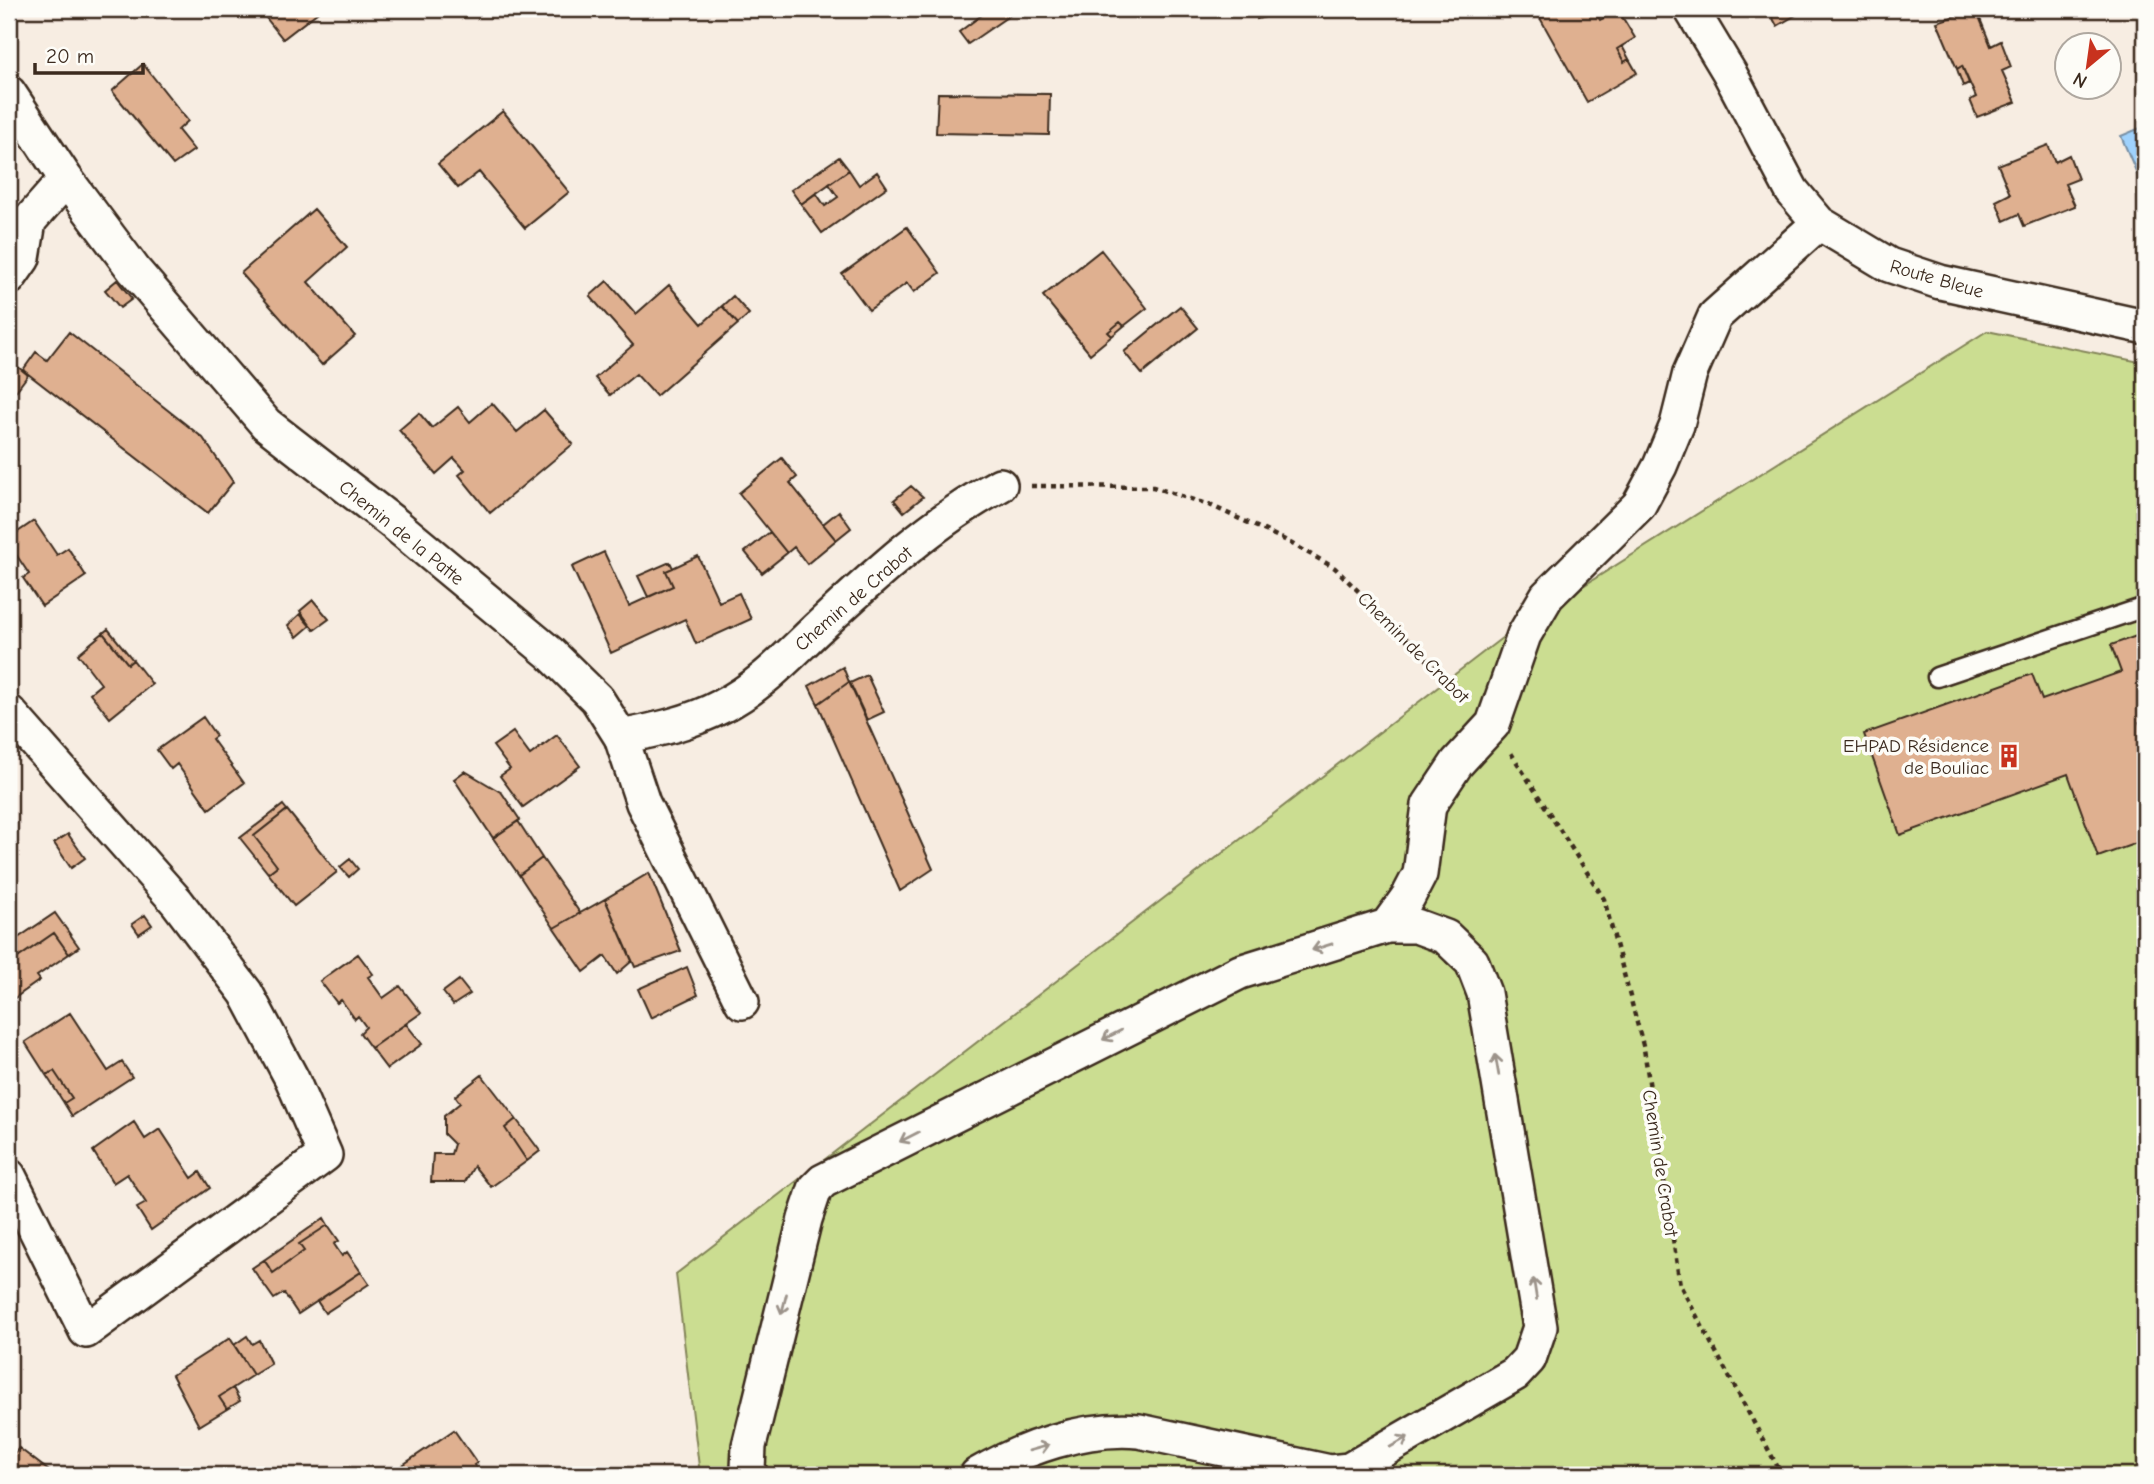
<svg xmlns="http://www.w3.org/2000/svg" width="2154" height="1484" font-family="'Comic Neue',sans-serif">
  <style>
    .green { fill: #cbdd91; stroke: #838458; stroke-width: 2 }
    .water { fill: #9fd2fd; stroke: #778fa4; stroke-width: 2 }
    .building { fill: #dfb090; stroke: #3b2a1e; stroke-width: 2 }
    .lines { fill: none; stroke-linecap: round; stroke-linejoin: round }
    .lane-casing { stroke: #3b2a1e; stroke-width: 23 }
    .street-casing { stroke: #3b2a1e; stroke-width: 38 }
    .path { stroke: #3b2a1e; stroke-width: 4.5; stroke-dasharray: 5 5; stroke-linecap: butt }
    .lane { stroke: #fdfcf7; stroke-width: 18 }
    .street { stroke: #fdfcf7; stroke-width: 33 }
    .oneway { stroke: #9c938a }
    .labels { text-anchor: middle; stroke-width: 7; stroke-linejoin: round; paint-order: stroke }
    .street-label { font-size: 19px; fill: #3b2a1e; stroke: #fdfcf7 }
    .poi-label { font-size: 19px; fill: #3b2a1e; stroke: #fdfcf7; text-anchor: end }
  </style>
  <rect width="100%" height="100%" fill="#f7ede2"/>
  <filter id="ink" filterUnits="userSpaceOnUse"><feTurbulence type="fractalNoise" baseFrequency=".0143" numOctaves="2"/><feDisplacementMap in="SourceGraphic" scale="14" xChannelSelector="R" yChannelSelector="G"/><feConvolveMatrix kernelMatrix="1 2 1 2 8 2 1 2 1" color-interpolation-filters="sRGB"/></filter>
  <g filter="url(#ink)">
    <path class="green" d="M 1987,331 L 2145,363 L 2145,1475 L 700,1475 L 676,1274 L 1507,634 Z"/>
    <path class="water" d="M 2145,126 L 2145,187 L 2143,188 L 2121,136 Z"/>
    <path class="building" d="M 259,9 L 322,9 L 283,39 Z
      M 990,9 L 1005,9 L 1010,15 L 968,44 L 959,32 Z
      M 1255,9 L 1298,9 L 1257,19 Z
      M 1556,9 L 1594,9 L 1600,20 L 1618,10 L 1635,38 L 1617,49 L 1624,62 L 1629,59 L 1637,73 L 1587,102 L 1540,18 Z
      M 1772,9 L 1806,9 L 1777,26 L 1769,11 Z
      M 1976,9 L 1991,46 L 2001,41 L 2011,67 L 2002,71 L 2016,102 L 1977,117 L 1970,100 L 1976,97 L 1962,66 L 1957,69 L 1937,22 Z
      M 1622,46 L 1629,59 L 1624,62 L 1617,49 Z
      M 143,64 L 188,121 L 178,130 L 194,150 L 173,165 L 112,91 Z
      M 1962,66 L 1969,83 L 1963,86 L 1957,69 Z
      M 938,93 L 1050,94 L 1049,135 L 936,133 Z
      M 503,111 L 569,192 L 525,228 L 479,172 L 458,188 L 438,164 Z
      M 2048,145 L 2055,162 L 2069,155 L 2078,179 L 2065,184 L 2075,206 L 2024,226 L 2019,214 L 2004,221 L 1996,201 L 2010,194 L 1998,165 Z
      M 839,157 L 849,170 L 801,204 L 791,190 Z
      M 849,170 L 859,185 L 877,172 L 887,187 L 822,233 L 801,204 L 816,193 L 825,206 L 838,197 L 829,184 Z
      M 314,209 L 347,247 L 308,282 L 355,336 L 322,365 L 241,273 Z
      M 907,227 L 940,273 L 914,292 L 907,283 L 869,310 L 842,274 Z
      M 1101,250 L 1147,308 L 1124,326 L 1120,322 L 1108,332 L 1112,336 L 1090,354 L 1043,296 Z
      M 117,280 L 132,299 L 120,308 L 105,290 Z
      M 607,281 L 636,314 L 669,285 L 702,324 L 722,306 L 738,324 L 656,396 L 636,374 L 610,395 L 595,378 L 633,345 L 590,296 Z
      M 733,296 L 749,314 L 738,324 L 722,306 Z
      M 1180,306 L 1198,328 L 1142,374 L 1124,352 Z
      M 1120,322 L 1124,326 L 1112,336 L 1108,332 Z
      M 69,332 L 203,438 L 233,482 L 208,513 L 23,370 L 36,352 L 47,360 Z
      M 13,363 L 28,375 L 13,395 L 9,392 L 9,368 Z
      M 492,403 L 517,432 L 544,410 L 573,444 L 490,513 L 459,475 L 465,470 L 454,458 L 436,474 L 399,430 L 419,413 L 432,428 L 458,407 L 470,422 Z
      M 782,458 L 797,477 L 790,483 L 836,540 L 807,564 L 794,547 L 787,553 L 739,493 Z
      M 911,486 L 923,497 L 904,512 L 894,500 Z
      M 839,511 L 851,528 L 836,540 L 823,524 Z
      M 34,521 L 57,555 L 68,548 L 86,576 L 42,606 L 23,578 L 29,574 L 9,544 L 9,538 Z
      M 770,532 L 787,553 L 762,573 L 745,552 Z
      M 604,552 L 629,606 L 673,586 L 666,571 L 698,556 L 719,602 L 739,593 L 751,619 L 696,644 L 685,619 L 611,653 L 572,567 Z
      M 670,562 L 673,568 L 666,571 L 673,586 L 648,597 L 638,576 Z
      M 313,600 L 329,619 L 314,630 L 300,611 Z
      M 300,614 L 310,626 L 297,637 L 288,625 Z
      M 108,629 L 133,660 L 128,664 L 103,633 Z
      M 103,633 L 128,664 L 133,660 L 152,684 L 110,718 L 90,693 L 101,684 L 78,654 Z
      M 2145,633 L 2145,720 L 2139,722 L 2145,738 L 2145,840 L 2098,857 L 2068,774 L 1900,835 L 1864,734 L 2032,674 L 2042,700 L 2121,672 L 2111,645 Z
      M 843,667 L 849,682 L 818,704 L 809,686 Z
      M 867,675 L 884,712 L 867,720 L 850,683 Z
      M 849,682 L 933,869 L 900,891 L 818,704 Z
      M 203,717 L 216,736 L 212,739 L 244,783 L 209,809 L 177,764 L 171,769 L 157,750 Z
      M 513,732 L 530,755 L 557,735 L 580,766 L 523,807 L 500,776 L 510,769 L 493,746 Z
      M 465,771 L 502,793 L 520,820 L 493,838 L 454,779 Z
      M 283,805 L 287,810 L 254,836 L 277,866 L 268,873 L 240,838 Z
      M 287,810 L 337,872 L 294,906 L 268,873 L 277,866 L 254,836 Z
      M 518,821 L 542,858 L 519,875 L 493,838 Z
      M 68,834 L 85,858 L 71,868 L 54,843 Z
      M 542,858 L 580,913 L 554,928 L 519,875 Z
      M 350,859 L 358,869 L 349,877 L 340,867 Z
      M 649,873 L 681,951 L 635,967 L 605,899 Z
      M 605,899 L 632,961 L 617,974 L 605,956 L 584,972 L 554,928 Z
      M 55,913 L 79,947 L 69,954 L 54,933 L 9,964 L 9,944 Z
      M 145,915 L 152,925 L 139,934 L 132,924 Z
      M 54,933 L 69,954 L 37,976 L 40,980 L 9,1002 L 9,964 Z
      M 358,954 L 373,974 L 368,977 L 383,998 L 400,986 L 421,1013 L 371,1048 L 360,1033 L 366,1027 L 358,1016 L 355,1019 L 341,1000 L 337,1003 L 320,981 Z
      M 687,967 L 698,995 L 651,1018 L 638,989 Z
      M 459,980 L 470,994 L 453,1005 L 443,992 Z
      M 70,1013 L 108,1071 L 122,1062 L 132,1077 L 72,1116 L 64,1103 L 72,1098 L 54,1071 L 46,1075 L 25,1042 Z
      M 406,1024 L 422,1044 L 387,1069 L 371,1048 Z
      M 54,1071 L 72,1098 L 64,1103 L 46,1075 Z
      M 482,1075 L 516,1119 L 505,1128 L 527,1161 L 491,1187 L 474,1166 L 465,1182 L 431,1182 L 433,1154 L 451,1154 L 454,1144 L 444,1134 L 444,1116 L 460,1103 L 455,1096 Z
      M 516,1119 L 540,1151 L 527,1161 L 505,1128 Z
      M 134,1122 L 145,1139 L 160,1129 L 192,1178 L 200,1172 L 210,1188 L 151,1230 L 137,1208 L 146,1203 L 127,1174 L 113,1183 L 93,1151 Z
      M 324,1218 L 328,1225 L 299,1244 L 304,1251 L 273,1273 L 264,1260 Z
      M 328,1225 L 339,1241 L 334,1244 L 342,1256 L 347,1252 L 361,1272 L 298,1314 L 284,1293 L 274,1299 L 252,1268 L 264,1260 L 273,1273 L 304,1251 L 299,1244 Z
      M 361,1272 L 369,1284 L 325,1313 L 317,1301 Z
      M 247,1336 L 252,1344 L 259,1340 L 271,1364 L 253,1375 L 234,1345 Z
      M 230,1338 L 253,1375 L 219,1397 L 227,1409 L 199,1426 L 172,1375 Z
      M 233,1388 L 240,1401 L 227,1409 L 219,1397 Z
      M 454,1430 L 477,1463 L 474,1465 L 482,1475 L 388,1475 Z
      M 19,1448 L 49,1471 L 46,1475 L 9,1475 L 9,1461 Z"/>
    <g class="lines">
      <g class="lane-casing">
        <path id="lane" d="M 1937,677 L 2145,607"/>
      </g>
      <g class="street-casing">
        <path id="street" d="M 1691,9 L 1729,72 L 1792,191 L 1819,223 L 1889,265 L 1940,282 L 2145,327
          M 9,93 L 66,179 L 134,270 L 266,424 L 396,525 L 550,653 L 597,699 L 621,737 L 643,803 L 742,1002
          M 9,278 L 23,258 L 29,221 L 66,179
          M 9,712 L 177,902 L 246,993 L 292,1079 L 325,1155 L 86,1331 L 9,1176
          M 621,737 C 656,730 690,723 722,706 C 760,687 789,655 820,626 C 876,574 933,521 1000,485
          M 1387,926 L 1408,897 L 1420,874 L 1429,805 L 1457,763 L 1493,724 L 1524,635 L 1547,596 L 1639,505 L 1660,466 L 1677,425 L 1690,373 L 1715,316 L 1819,223
          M 751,1475 L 748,1469 L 749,1446 L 805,1219 L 815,1189 L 823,1181 L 1240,972 L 1387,926 L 1416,926 L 1446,937 L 1472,962 L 1484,993 L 1540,1327 L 1529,1359 L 1515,1374 L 1349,1470 L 1330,1472 L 1139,1431 C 1085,1426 1023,1448 977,1475"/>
      </g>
      <path class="path" d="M 1031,486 L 1153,487 L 1212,506 L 1285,540 L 1335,568 L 1466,698
        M 1511,753 L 1604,899 L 1644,1049 L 1680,1285 L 1782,1475"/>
      <use href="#lane" class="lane"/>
      <use href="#street" class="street"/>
    </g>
    <defs><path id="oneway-shaft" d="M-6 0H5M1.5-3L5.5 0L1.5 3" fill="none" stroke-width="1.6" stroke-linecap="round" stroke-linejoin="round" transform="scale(1.75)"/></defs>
    <g class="oneway">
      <use href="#oneway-shaft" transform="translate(1322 947) rotate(163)"/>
      <use href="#oneway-shaft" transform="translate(1112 1035) rotate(153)"/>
      <use href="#oneway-shaft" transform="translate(1497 1065) rotate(-100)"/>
      <use href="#oneway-shaft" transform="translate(909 1137) rotate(153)"/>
      <use href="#oneway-shaft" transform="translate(1535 1289) rotate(-99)"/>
      <use href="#oneway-shaft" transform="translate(784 1304) rotate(104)"/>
      <use href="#oneway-shaft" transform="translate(1399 1442) rotate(-30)"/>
      <use href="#oneway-shaft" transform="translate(1039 1448) rotate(-16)"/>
    </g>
  </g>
  <defs>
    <g id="building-bare" transform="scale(1.89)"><path d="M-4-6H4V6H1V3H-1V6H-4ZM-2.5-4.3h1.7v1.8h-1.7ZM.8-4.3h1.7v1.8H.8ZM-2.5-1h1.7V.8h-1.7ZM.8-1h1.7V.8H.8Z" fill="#c8321e" stroke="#fdfcf7" stroke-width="2.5" paint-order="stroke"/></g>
  </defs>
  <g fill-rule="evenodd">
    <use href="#building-bare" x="2009" y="756"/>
  </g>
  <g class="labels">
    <g class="street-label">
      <text transform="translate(1937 278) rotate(16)" y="7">Route Bleue</text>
      <text transform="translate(402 532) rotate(39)" y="7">Chemin de la Patte</text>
      <text transform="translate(853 598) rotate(-41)" y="7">Chemin de Crabot</text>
      <text transform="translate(1414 647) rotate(45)" y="7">Chemin de Crabot</text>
      <text transform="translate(1661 1163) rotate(81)" y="7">Chemin de Crabot</text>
    </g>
    <g class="poi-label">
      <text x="1989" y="752">EHPAD Résidence<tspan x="1989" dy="22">de Bouliac</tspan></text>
    </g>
  </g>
  <rect width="2154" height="1484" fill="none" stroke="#fdfcf7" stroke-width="35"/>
  <rect x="18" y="18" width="2119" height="1449" fill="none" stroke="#3b2a1e" stroke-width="2.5" filter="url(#ink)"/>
  <g transform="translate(2088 66) rotate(209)"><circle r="33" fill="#fdfcf7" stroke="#afa8a0" stroke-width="2"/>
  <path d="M0-5L12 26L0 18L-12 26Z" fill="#c8321e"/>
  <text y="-10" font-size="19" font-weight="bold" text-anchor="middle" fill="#3b2a1e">N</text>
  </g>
  <path d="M35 63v10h108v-10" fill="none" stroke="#3b2a1e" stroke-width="3.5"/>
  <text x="46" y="63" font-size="21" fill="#3b2a1e" stroke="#fdfcf7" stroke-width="5" paint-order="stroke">20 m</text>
</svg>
